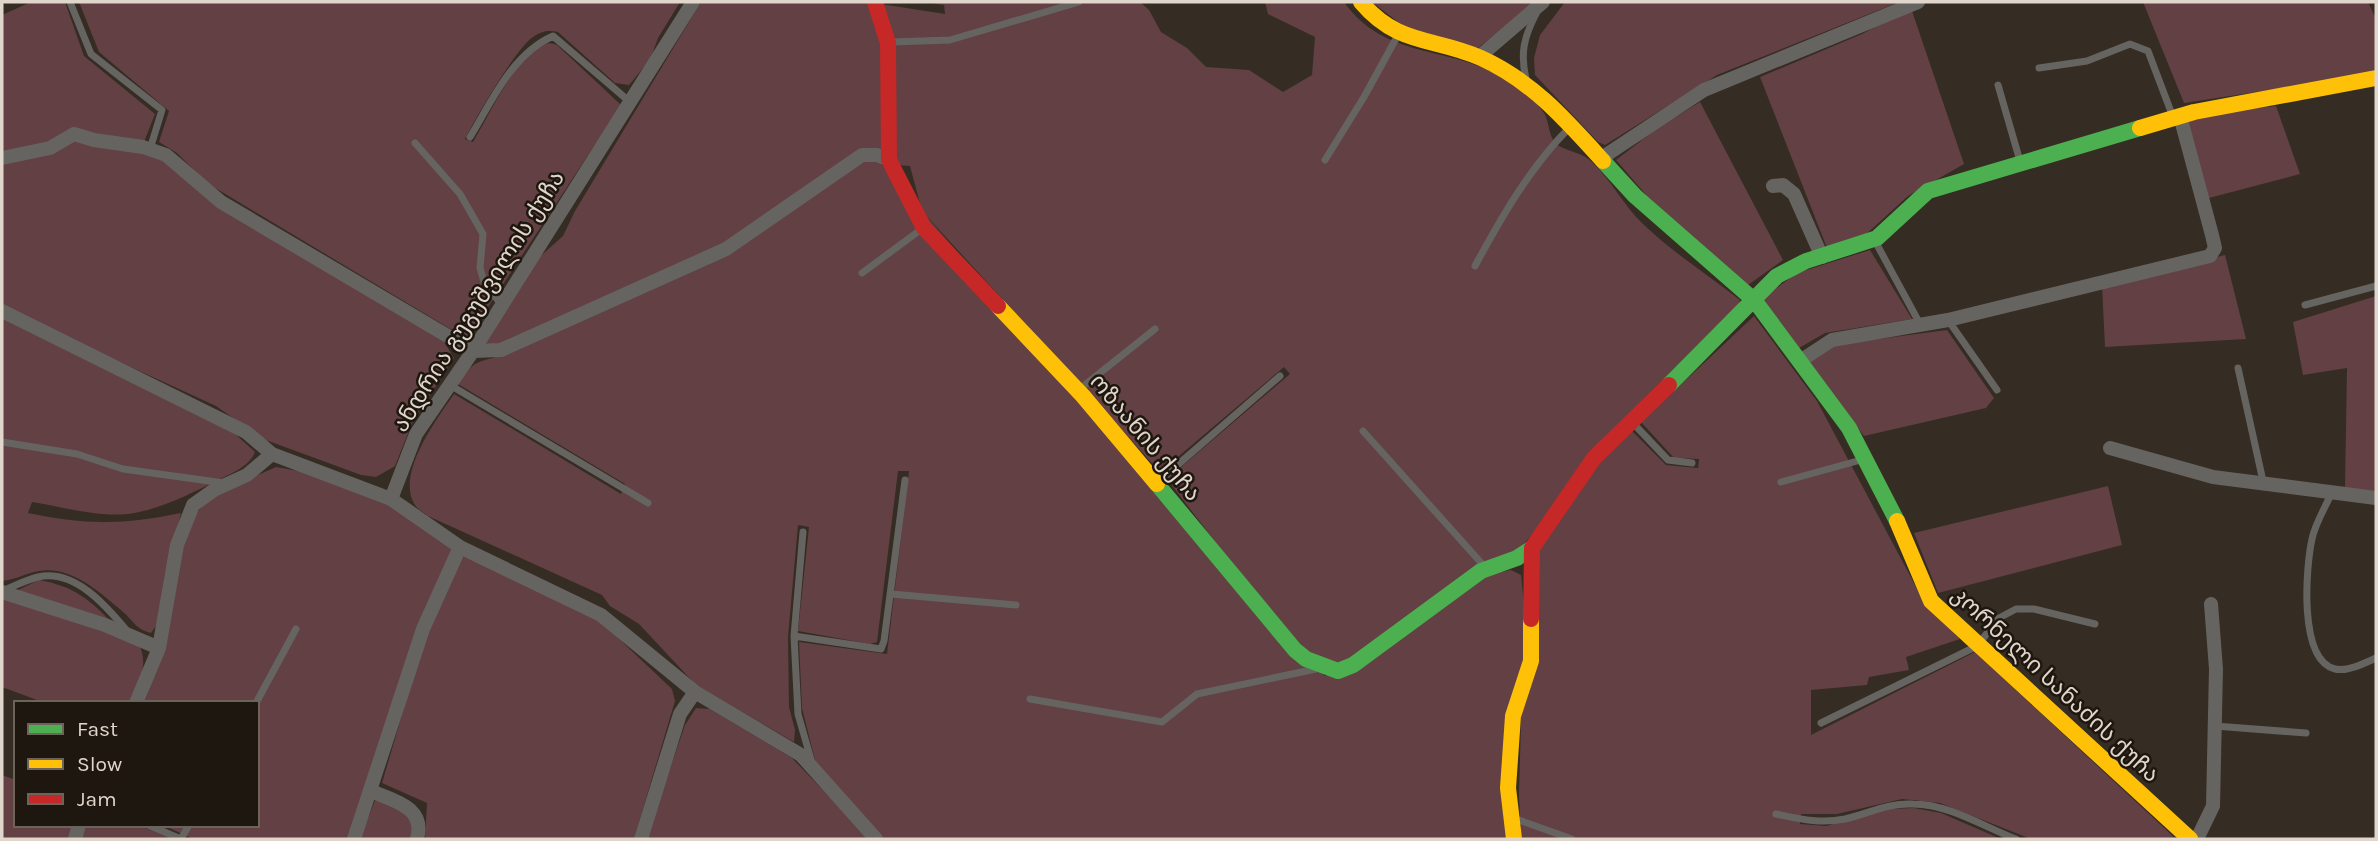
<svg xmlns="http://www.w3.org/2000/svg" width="2378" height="841" font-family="Karla,'Noto Sans Georgian',sans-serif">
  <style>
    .green { fill: #624043 }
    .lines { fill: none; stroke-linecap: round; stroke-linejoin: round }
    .lane { stroke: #666460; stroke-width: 7 }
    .street { stroke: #666460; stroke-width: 14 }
    .fast { stroke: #4caf50; stroke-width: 16 }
    .slow { stroke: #ffc107; stroke-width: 16 }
    .jam { stroke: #c62828; stroke-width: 16 }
    .labels { text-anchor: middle; stroke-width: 5; stroke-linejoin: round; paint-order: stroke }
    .street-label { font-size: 23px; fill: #e0d6cb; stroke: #1e170f }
  </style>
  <rect width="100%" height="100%" fill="#352c23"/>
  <path class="green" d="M 31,2 L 65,2 L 84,56 L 155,114 L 144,142 L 72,129 L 44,146 L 2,153 L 2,15 Z
    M 79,2 L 680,2 L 658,38 L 650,60 L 629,85 L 615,83 L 558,32 C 548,30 542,31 533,37 C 516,48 475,119 465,139 L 473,142 C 489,115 511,67 536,48 C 541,43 550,42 557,45 L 621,105 L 467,339 L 207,183 L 177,153 L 159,142 L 169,111 L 99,52 Z
    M 701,2 L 867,2 L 880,22 L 884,153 L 861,148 L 736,238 L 504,344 L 491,346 L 486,343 L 535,261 L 563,236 L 575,211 Z
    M 925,2 L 1140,2 L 1149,10 L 1161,32 L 1187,48 L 1206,67 L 1249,70 L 1283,92 L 1312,75 L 1315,37 L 1268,14 L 1265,2 L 1344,2 C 1385,60 1449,45 1504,78 C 1519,87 1534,99 1544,113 C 1550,123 1548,139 1559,146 C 1570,152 1583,153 1592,162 C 1612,181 1624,206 1643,224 C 1672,252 1708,275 1740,300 L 1737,309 L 1520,548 L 1347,662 L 1335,664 L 1305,650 L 1250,587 L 1167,479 L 1290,374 L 1284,367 L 1160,472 L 922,211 L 910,166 L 895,165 L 881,4 L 945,14 L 944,5 Z
    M 1372,2 L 1536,2 L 1474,51 L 1407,29 Z
    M 1565,2 L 1899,2 L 1717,75 L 1605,145 L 1598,142 L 1535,75 L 1534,58 L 1540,35 Z
    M 2143,2 L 2368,2 L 2376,19 L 2376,74 L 2184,103 Z
    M 1911,8 L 1964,164 L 1908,196 L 1863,237 L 1827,248 L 1760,77 L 1862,34 Z
    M 1700,102 L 1783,260 L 1748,285 L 1647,196 L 1616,160 L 1655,130 Z
    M 2276,106 L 2300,174 L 2209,198 L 2185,126 L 2196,115 Z
    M 71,138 L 165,158 L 441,337 L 454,358 L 413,421 L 395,466 L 376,477 L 361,475 L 263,439 L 216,406 L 2,308 L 2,161 Z
    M 858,161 L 875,161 L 882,165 L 1325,676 L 1485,575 L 1511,570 L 1521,575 L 1527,636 L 1510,839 L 883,839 L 816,764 L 802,708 L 799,642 L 887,654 L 909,471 L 898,471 L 877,642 L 870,644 L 798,631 L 809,527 L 798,525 L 788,637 L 789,707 L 795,730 L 794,742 L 696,685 L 639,624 L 610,606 L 602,595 L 428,516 C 425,513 417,509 415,505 C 395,474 437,419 454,394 L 621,494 L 625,484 L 458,384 C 468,367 474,362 493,358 L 732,249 Z
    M 1870,250 L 1912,319 L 1825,333 L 1799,348 L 1763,298 L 1797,273 Z
    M 2225,255 L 2246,339 L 2105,347 L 2102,286 Z
    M 2376,296 L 2376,491 L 2345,488 L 2347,368 L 2303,375 L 2293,322 Z
    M 1754,316 L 1817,401 L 1923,600 L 1960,639 L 1906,657 L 1909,670 L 1869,677 L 1867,685 L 1811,690 L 1811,735 L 1975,652 L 2176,839 L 2031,839 L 1940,803 L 1902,799 L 1837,814 L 1801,814 L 1800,824 L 1826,826 L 1887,809 L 1914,808 L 1941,813 L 2001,839 L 1521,839 L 1519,795 L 1521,720 L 1538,546 L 1595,465 L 1632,431 L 1666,465 L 1698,468 L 1699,459 L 1674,458 L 1641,422 Z
    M 2,318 L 233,432 L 255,452 C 249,467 232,473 218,480 C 190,494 159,510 128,514 C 96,517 63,507 32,502 L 28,513 C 86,525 123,525 181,513 L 165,573 L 158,623 L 151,633 C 135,629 133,620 122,611 C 99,592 72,566 39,571 C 26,573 15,580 2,581 Z
    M 1947,330 L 1994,398 L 1986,408 L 1864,436 L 1807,363 L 1833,345 Z
    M 276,467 L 316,474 L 390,504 L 450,546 L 452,553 L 348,839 L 193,839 L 163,825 L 257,825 L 257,703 L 144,703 L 164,648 L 182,546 L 195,514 L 213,495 Z
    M 2108,486 L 2122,545 L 1938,593 L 1914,533 Z
    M 466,555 L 598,619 L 672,689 L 675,701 L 634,839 L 425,839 L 427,803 L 382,783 L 422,647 L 462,558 Z
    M 39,580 C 73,586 90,599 113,624 L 16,591 Z
    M 2,597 L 139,644 C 149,666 139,682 131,703 L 45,703 L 2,687 Z
    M 696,708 L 710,709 L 792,758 L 870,839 L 646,839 L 685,725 Z
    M 2,775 L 16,780 L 16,825 L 74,825 L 69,839 L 2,839 Z
    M 376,798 L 413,816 L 414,839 L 360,839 Z
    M 84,825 L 137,825 L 174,839 L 80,839 Z"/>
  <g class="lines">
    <path class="lane" d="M 70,2 L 91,54 L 162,110 L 150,149
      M 892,42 L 950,40 L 1079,2
      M 2039,68 L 2087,61 L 2130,44 L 2148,51 L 2173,117
      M 1526,79 C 1520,53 1524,37 1536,14
      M 1998,85 L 2020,161
      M 470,137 C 492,101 512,54 553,36 L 630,102
      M 415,143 L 460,194 L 483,234 L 480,268 L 485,285 L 502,305
      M 1325,160 L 1364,97 L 1398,35
      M 1875,241 L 1920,324
      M 1475,266 C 1502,216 1529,169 1569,128
      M 862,273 L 923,228
      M 2305,305 L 2376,286
      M 1948,320 L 1997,390
      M 2238,368 L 2263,481
      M 450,385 L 648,503
      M 1081,388 L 1155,329
      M 1632,422 L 1668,460 L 1692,463
      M 1363,431 L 1484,566
      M 2,442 L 77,454 L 123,469 L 224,483
      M 1159,481 L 1280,376
      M 1781,482 L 1861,460
      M 2331,494 C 2325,508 2315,524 2312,539 C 2306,566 2298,660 2335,669 C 2347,672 2365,663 2376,658
      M 2,591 C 14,586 26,580 38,577 C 75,568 108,608 128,632
      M 891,594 L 1016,605
      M 794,636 L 803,532
      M 1030,699 L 1162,722 L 1197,694 L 1316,669
      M 256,703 L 296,629
      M 1821,723 L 1977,646 L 1999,618 L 2016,609 L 2034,609 L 2095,624
      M 2215,726 L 2306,733
      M 812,763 L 798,714 L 794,636 L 881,649 L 884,641 L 905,480
      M 1776,814 C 1800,819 1820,824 1845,819 C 1871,813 1886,803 1913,804 C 1949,804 1984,827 2016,839
      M 1516,819 L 1572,839
      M 148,825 L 181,839
      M 181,839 L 189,825"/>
    <path class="street" d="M 1479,57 L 1543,2
      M 2,158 L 50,148 L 74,134 L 94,140 L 143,147 L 166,155 L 221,202 L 473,351 L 501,350 L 726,249 L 862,155 L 877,155 L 889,160
      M 1600,159 L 1704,90 L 1918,2
      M 1773,186 L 1783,185 L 1794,194 L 1822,257
      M 2,311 L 246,432 L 272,454 L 391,499 L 460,547 L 601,615 L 695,692 L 801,755 L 876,839
      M 1800,361 L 1832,340 L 1948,320 L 2210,256 L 2215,248 L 2212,235 L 2180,116
      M 2110,448 L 2213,477 L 2376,498
      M 391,499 L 416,434 L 473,351 L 693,2
      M 2,592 L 105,625 L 159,648
      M 136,703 L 159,648 L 177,545 L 193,505 L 214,490 L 247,475 L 272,454
      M 371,791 C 394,801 426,807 417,839
      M 75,839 L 79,825
      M 354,839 L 423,629 L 460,547
      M 641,839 L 680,714 L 695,692
      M 2197,839 L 2213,806 L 2216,669 L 2211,604"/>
    <path class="fast" d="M 1603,161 L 1635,196 L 1755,301 L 1849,428 L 1897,521
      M 1669,385 L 1777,276 L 1806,261 L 1877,238 L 1928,191 L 2140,128
      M 1157,484 L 1295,650 L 1306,659 L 1338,671 L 1353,665 L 1481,571 L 1517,558 L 1532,548"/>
    <path class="slow" d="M 1361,2 C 1398,46 1434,37 1481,58 C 1532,81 1566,120 1603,161
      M 2140,128 L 2194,112 L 2376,78
      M 998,306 L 1083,396 L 1157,484
      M 1897,521 L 1931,601 L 2190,839
      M 1514,839 L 1508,788 L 1513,716 L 1531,661 L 1531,619"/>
    <path class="jam" d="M 875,2 L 888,43 L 889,160 L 924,228 L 998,306
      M 1531,619 L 1532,548 L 1594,458 L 1669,385"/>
  </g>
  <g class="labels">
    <g class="street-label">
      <text transform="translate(478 301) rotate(-58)" y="8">ანდრია გუგუშვილის ქუჩა</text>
      <text transform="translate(1146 437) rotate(50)" y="8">ოზაანის ქუჩა</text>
      <text transform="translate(2056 684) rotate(43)" y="8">კორნელი სანაძის ქუჩა</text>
    </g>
  </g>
  <rect width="2378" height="841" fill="none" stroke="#e0d6cb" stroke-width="7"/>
  <rect x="14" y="701" width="245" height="126" fill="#1e170f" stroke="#6c635a" stroke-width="2"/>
  <rect x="28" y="724" width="35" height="10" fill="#4caf50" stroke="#6c635a" stroke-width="2"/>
  <text x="77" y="736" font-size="21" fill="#e0d6cb">Fast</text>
  <rect x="28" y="759" width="35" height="10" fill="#ffc107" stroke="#6c635a" stroke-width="2"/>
  <text x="77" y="771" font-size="21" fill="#e0d6cb">Slow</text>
  <rect x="28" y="794" width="35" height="10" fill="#c62828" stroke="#6c635a" stroke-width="2"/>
  <text x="77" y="806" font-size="21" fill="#e0d6cb">Jam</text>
</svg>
